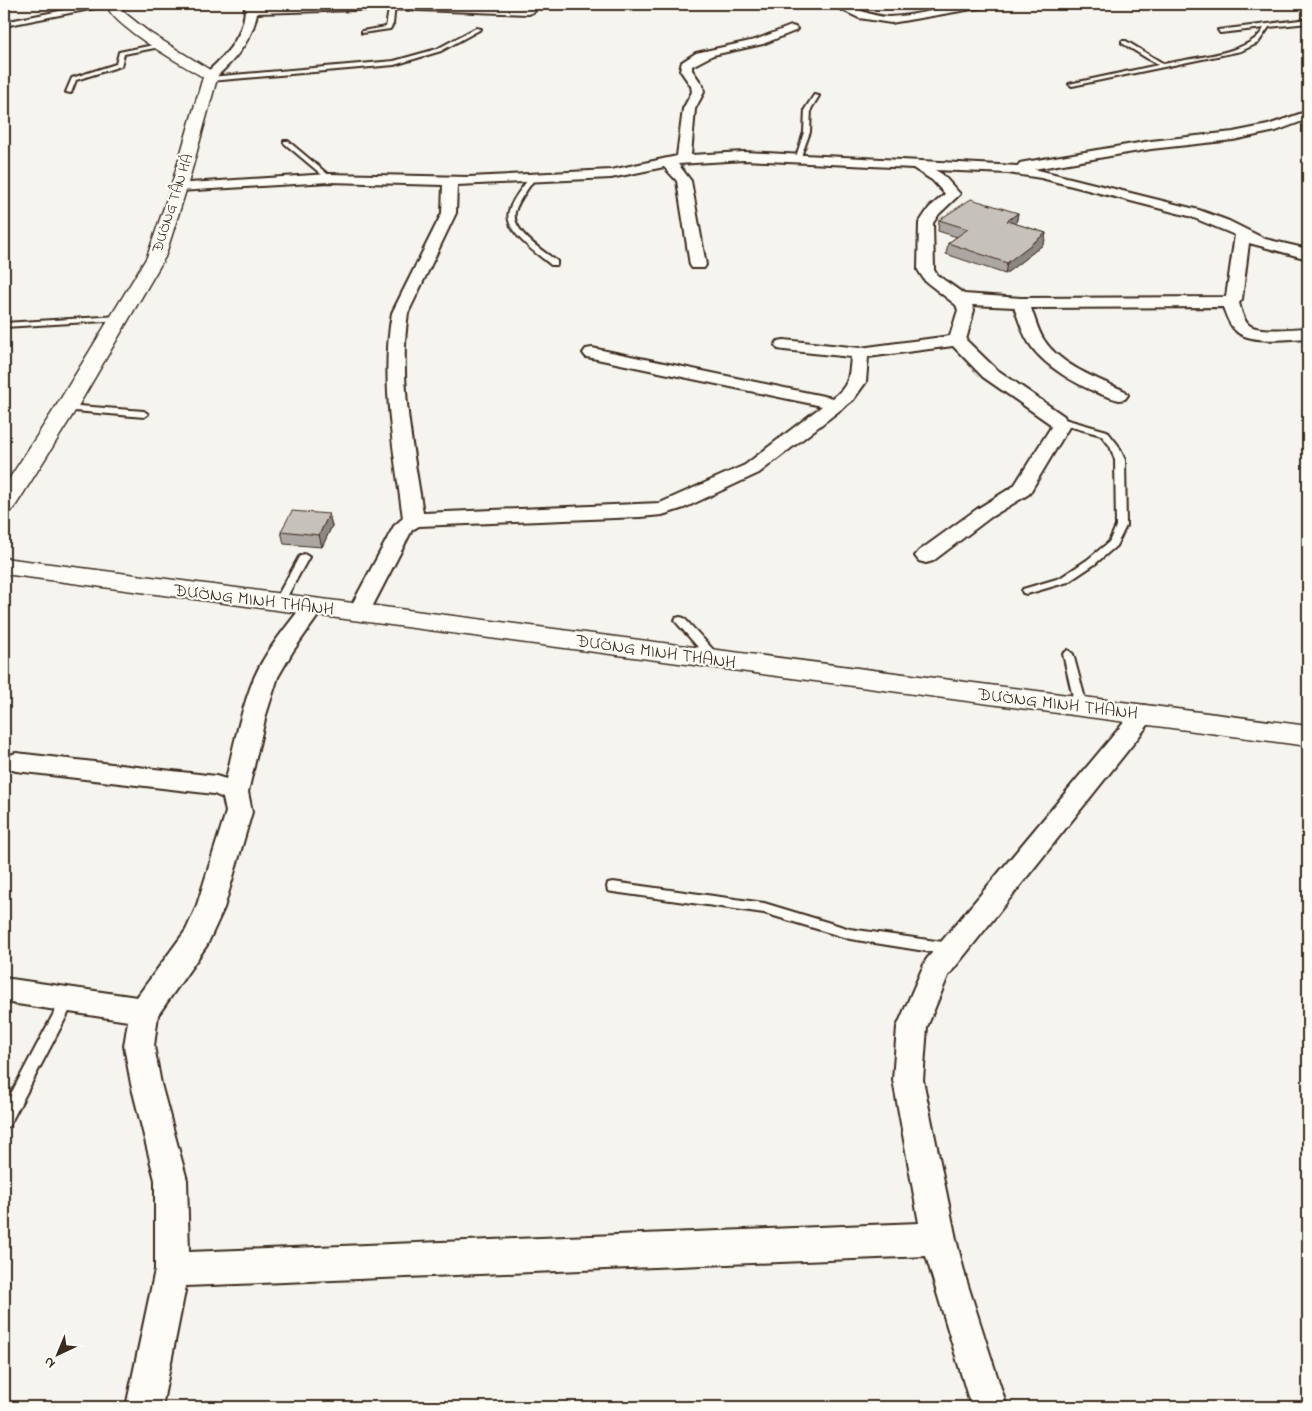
<svg xmlns="http://www.w3.org/2000/svg" width="1312" height="1411" font-family="'Indie Flower',sans-serif">
  <style>
    .lines { fill: none; stroke-linecap: round; stroke-linejoin: round }
    .service-casing { stroke: #3b2a1e; stroke-width: 4 }
    .minor-casing { stroke: #3b2a1e; stroke-width: 4 }
    .tertiary-casing { stroke: #3b2a1e; stroke-width: 3 }
    .secondary-casing { stroke: #3b2a1e; stroke-width: 3 }
    .service { fill: #fdfcf7; fill-rule: evenodd }
    .minor { fill: #fdfcf7; fill-rule: evenodd }
    .tertiary { fill: #fdfcf7; fill-rule: evenodd }
    .secondary { fill: #fdfcf7; fill-rule: evenodd }
    .wall { fill: #aba6a1; stroke: #3b2a1e }
    .shaded-wall { fill: #8b8783; stroke: #3b2a1e }
    .building { fill: #c7c1bb; stroke: #3b2a1e }
    .labels { text-anchor: middle; stroke-width: 4.5; stroke-linejoin: round; paint-order: stroke }
    .far-street-label { font-size: 15px; fill: #3b2a1e; stroke: #fdfcf7 }
    .street-label { font-size: 18px; fill: #3b2a1e; stroke: #fdfcf7 }
  </style>
  <rect width="100%" height="100%" fill="#f5f4ee"/>
  <filter id="ink" filterUnits="userSpaceOnUse"><feTurbulence type="fractalNoise" baseFrequency=".02" numOctaves="2"/><feDisplacementMap in="SourceGraphic" scale="10" xChannelSelector="R" yChannelSelector="G"/><feConvolveMatrix kernelMatrix="1 2 1 2 8 2 1 2 1" color-interpolation-filters="sRGB"/></filter>
  <g filter="url(#ink)">
    <g class="lines">
      <g class="service-casing">
        <path id="service" d="M 95,4 L 131,4 L 95,8 L 4,26 L 4,22 Z
          M 390,4 L 395,5 L 393,24 L 390,29 L 362,33 L 362,31 L 386,27 Z
          M 1308,19 L 1308,23 L 1269,27 L 1258,43 L 1241,51 L 1072,86 L 1069,84 L 1158,65 L 1122,43 L 1122,41 L 1126,41 L 1164,64 C 1190,58 1252,54 1264,28 L 1220,33 L 1218,30 Z
          M 476,28 L 481,29 L 441,51 L 394,65 L 210,81 L 207,79 L 210,77 L 394,61 L 437,49 Z
          M 163,43 L 165,46 L 124,54 L 121,66 L 76,80 L 71,93 L 66,92 L 72,78 L 116,64 L 119,52 Z
          M 814,95 L 819,96 L 811,109 L 810,132 L 800,159 L 795,160 L 804,132 L 805,109 Z
          M 284,141 L 288,141 L 331,177 L 331,179 L 327,179 L 284,143 Z
          M 530,177 L 535,178 C 529,188 518,200 515,212 C 511,231 544,252 557,261 L 557,265 L 551,265 C 538,254 503,231 509,211 C 512,199 523,187 530,177 Z
          M 119,316 L 123,318 L 122,320 L 4,327 L 4,323 Z
          M 66,405 L 144,411 L 148,414 L 144,417 L 63,410 L 62,408 Z
          M 1057,417 L 1107,431 L 1118,445 L 1125,460 L 1126,526 L 1116,546 L 1095,564 L 1068,582 L 1027,594 L 1023,593 L 1022,591 L 1023,589 L 1060,578 L 1087,560 L 1109,542 L 1116,526 L 1115,460 L 1110,446 L 1101,435 L 1054,422 L 1054,418 Z
          M 304,554 L 309,557 L 284,602 L 279,605 L 275,604 L 274,602 L 299,557 Z
          M 680,617 L 684,618 L 719,656 L 720,659 L 719,662 L 711,662 L 676,622 L 675,620 L 676,618 Z
          M 1068,650 L 1073,654 L 1087,706 L 1081,710 L 1075,706 L 1063,654 Z
          M 613,882 L 764,903 L 850,929 L 950,943 L 955,945 L 957,949 L 955,953 L 950,955 L 850,939 L 764,913 L 613,892 L 608,891 L 607,887 L 608,883 Z
          M 68,994 L 73,996 L 75,1000 L 73,1004 L 9,1126 L 4,1128 L 4,1107 L 63,996 Z"/>
      </g>
      <g class="minor-casing">
        <path id="minor" d="M 245,4 L 255,4 L 256,6 C 347,1 438,2 529,8 L 535,11 L 529,14 L 390,9 L 257,13 C 253,39 235,60 215,78 L 207,78 L 205,75 L 207,72 C 228,54 246,33 245,4 Z
          M 833,4 C 853,4 868,17 889,17 C 923,16 955,2 989,4 L 984,7 L 891,23 L 859,18 L 834,6 Z
          M 791,26 L 795,27 L 797,29 L 795,31 L 763,44 L 713,55 L 692,66 L 692,70 L 703,86 L 704,92 L 695,109 L 691,155 L 744,152 L 1018,166 L 1020,163 L 1025,162 L 1151,141 L 1233,132 L 1268,125 L 1308,111 L 1308,119 L 1276,131 L 1233,140 L 1151,149 L 1034,169 L 1199,210 L 1229,221 L 1265,239 L 1308,249 L 1308,259 L 1249,243 L 1242,299 L 1239,303 C 1241,310 1243,320 1249,325 C 1259,333 1294,328 1308,328 L 1308,338 C 1290,339 1249,344 1236,331 C 1229,325 1226,315 1223,307 L 1031,308 C 1035,319 1038,331 1044,340 C 1061,366 1098,379 1125,391 L 1128,395 L 1125,399 L 1119,400 C 1090,393 1045,369 1029,343 C 1022,332 1019,320 1014,307 L 972,305 L 974,310 L 966,340 L 996,369 L 1064,416 L 1069,427 L 1029,494 L 991,517 L 933,561 L 926,563 L 919,561 L 915,556 L 919,551 L 977,509 L 1014,486 L 1051,427 L 1049,423 L 983,377 L 953,346 L 868,357 L 866,382 L 853,400 L 759,473 L 684,508 L 662,515 L 640,517 L 419,526 L 412,530 L 367,617 L 359,619 L 351,617 L 348,612 L 394,526 L 403,518 C 394,451 380,380 392,313 L 442,213 L 443,185 L 329,182 L 179,191 L 174,190 L 172,187 L 174,184 L 329,174 L 469,177 L 611,170 L 677,156 L 683,109 L 692,92 L 691,86 L 680,70 L 682,62 L 696,53 L 755,40 ZM 744,160 L 913,168 L 932,180 L 945,194 L 929,208 L 919,223 L 918,270 L 925,281 L 956,305 L 958,310 L 950,336 L 860,348 L 784,340 L 778,341 L 775,345 L 778,349 L 784,350 L 851,357 C 849,376 850,385 833,398 L 592,348 L 586,349 L 583,353 L 586,357 L 592,358 L 822,406 L 745,465 L 660,503 L 423,513 C 413,448 398,379 408,313 L 456,213 L 457,185 L 611,178 L 664,167 L 677,181 L 690,265 L 692,268 L 704,268 L 706,265 L 691,181 L 678,164 ZM 935,170 L 1008,173 L 1041,178 L 1189,216 L 1235,235 L 1226,297 L 1021,298 L 964,294 L 937,275 L 934,270 L 933,223 L 939,214 L 960,194 L 942,174 Z
          M 314,599 L 322,601 L 325,606 L 293,651 L 278,677 L 266,715 L 248,792 L 252,812 L 224,908 L 207,945 L 158,1015 L 154,1046 L 161,1084 L 187,1180 L 189,1252 L 919,1223 L 893,1080 L 897,1027 L 922,969 L 926,960 L 1136,708 L 1144,705 L 1152,708 L 1156,714 L 1152,720 L 948,976 L 927,1027 L 923,1080 L 956,1239 L 966,1279 L 1007,1407 L 971,1407 L 926,1256 L 186,1286 L 162,1407 L 126,1407 L 155,1270 L 155,1180 L 131,1084 L 124,1046 L 128,1021 L 4,1002 L 4,978 L 137,997 L 186,930 L 196,908 L 226,812 L 223,798 L 214,794 L 16,771 L 7,768 L 4,762 L 7,756 L 16,753 L 216,776 L 226,779 C 234,745 241,710 254,678 C 266,650 288,625 306,601 Z"/>
      </g>
      <g class="tertiary-casing">
        <path id="tertiary" d="M 4,558 L 1308,726 L 1308,746 L 4,574 Z"/>
      </g>
      <g class="secondary-casing">
        <path id="secondary" d="M 107,4 L 119,4 L 126,14 L 150,33 L 218,75 L 187,187 L 165,257 L 77,408 L 16,505 L 12,510 L 4,512 L 4,487 L 55,408 L 147,257 L 171,187 L 203,77 C 185,66 108,24 107,4 Z"/>
      </g>
      <use href="#service" class="service"/>
      <use href="#minor" class="minor"/>
      <use href="#tertiary" class="tertiary"/>
      <use href="#secondary" class="secondary"/>
    </g>
    <path class="wall" d="M 1018,213 L 1016,224 L 1046,233 L 1044,244 L 1005,274 L 946,254 L 948,243 L 957,237 L 938,231 L 939,220 Z
      M 329,514 L 332,526 L 322,547 L 284,544 L 281,531 Z"/>
    <path class="shaded-wall" d="M 1018,213 L 1016,224 L 1007,221 Z
      M 1046,233 L 1044,244 L 1005,274 L 1007,263 Z
      M 329,514 L 332,526 L 322,547 L 319,535 Z"/>
    <path class="building" d="M 971,199 L 1018,213 L 1007,221 L 1046,233 L 1007,263 L 948,243 L 968,229 L 939,220 Z
      M 292,511 L 329,514 L 319,535 L 281,531 Z"/>
  </g>
  <g class="labels">
    <g class="far-street-label">
      <text transform="translate(172 203) rotate(-72)" y="5">ĐƯỜNG TÂN HÀ</text>
    </g>
    <g class="street-label">
      <text transform="translate(254 599) rotate(7)" y="6">ĐƯỜNG MINH THANH</text>
      <text transform="translate(656 651) rotate(8)" y="6">ĐƯỜNG MINH THANH</text>
      <text transform="translate(1058 703) rotate(7)" y="6">ĐƯỜNG MINH THANH</text>
    </g>
  </g>
  <rect width="1312" height="1411" fill="none" stroke="#fdfcf7" stroke-width="20"/>
  <rect x="10" y="10" width="1292" height="1391" fill="none" stroke="#3b2a1e" stroke-width="2" filter="url(#ink)"/>
  <g transform="translate(58 1354) rotate(224)" stroke="#fdfcf7" stroke-width="4" paint-order="stroke">
  <path d="M0-4L9 19L0 12L-9 19Z" fill="#3b2a1e"/>
  <text y="-8" font-size="14" font-weight="bold" text-anchor="middle" fill="#3b2a1e">N</text>
  </g>
</svg>
